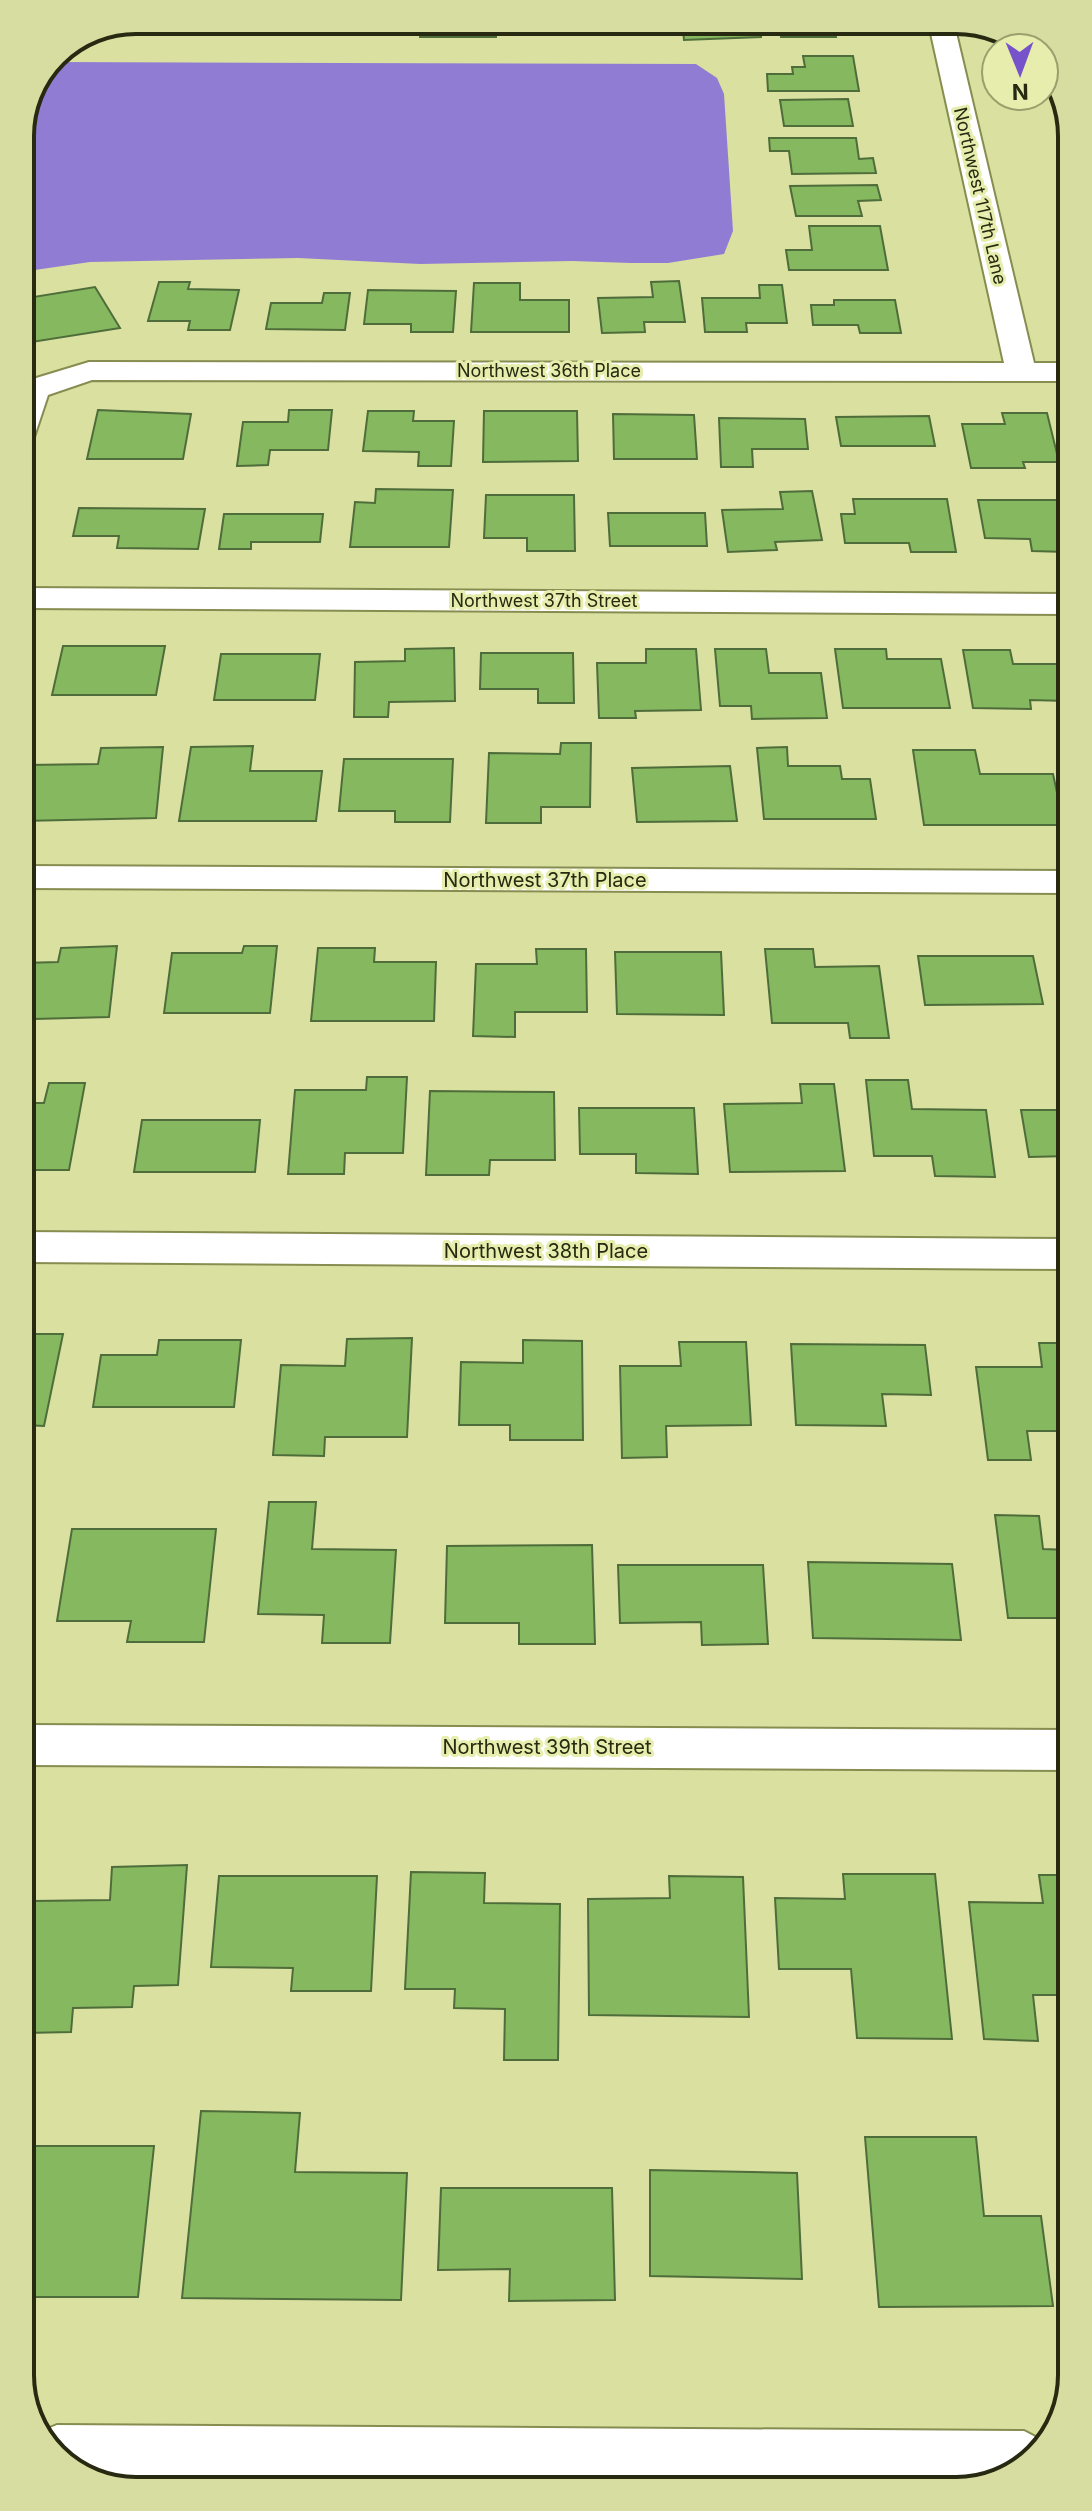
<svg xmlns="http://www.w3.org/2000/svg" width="1092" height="2511" font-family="Inter,sans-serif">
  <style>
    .water { fill: #917cd4 }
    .building { fill: #86b860; stroke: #4f6d3a; stroke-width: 2 }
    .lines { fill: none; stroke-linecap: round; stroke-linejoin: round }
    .street-casing { stroke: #878d50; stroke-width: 4 }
    .street { fill: #fff; fill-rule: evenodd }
    .labels { text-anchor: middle; stroke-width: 6; stroke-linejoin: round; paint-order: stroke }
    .far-street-label { font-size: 18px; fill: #272910; stroke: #e6edad }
    .street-label { font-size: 20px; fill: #272910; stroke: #e6edad }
    .rim { fill: none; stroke: #272910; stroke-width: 4 }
  </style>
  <rect width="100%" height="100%" fill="#d9e0a0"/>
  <path class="water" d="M 51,62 L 696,64 L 717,78 L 724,94 L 733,231 L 724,254 L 668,263 L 631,263 L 572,261 L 420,264 L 298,258 L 90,262 L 21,272 L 20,129 Z"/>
  <path class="building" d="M 136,20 L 192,20 L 191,26 L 171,26 L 170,31 L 115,31 Z
    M 215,20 L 289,20 L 288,28 L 214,28 Z
    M 325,20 L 399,20 L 399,27 L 324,28 Z
    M 422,20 L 497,20 L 496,37 L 420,37 Z
    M 514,20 L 582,20 L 582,34 L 513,33 Z
    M 597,20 L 671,20 L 672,29 L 651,28 L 652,34 L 617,34 L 617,28 L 598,28 Z
    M 682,20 L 760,20 L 761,37 L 684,40 Z
    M 779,20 L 862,20 L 864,33 L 835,33 L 836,37 L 781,37 Z
    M 803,56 L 853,56 L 859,91 L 768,91 L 767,74 L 793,74 L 792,67 L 805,67 Z
    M 848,99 L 853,126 L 784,126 L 780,100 Z
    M 769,138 L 856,138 L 859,159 L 873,158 L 876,173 L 792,174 L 789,151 L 770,151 Z
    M 877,185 L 881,200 L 858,201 L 862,216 L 796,216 L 790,186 Z
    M 809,226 L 880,226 L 888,270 L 789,270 L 786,250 L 812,250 Z
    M 679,281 L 685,322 L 644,322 L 645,332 L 602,333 L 598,298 L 653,297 L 651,282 Z
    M 159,282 L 190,282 L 188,289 L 239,290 L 230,330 L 188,330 L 190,321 L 148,321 Z
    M 474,283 L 520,283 L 520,300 L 569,300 L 569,332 L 471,332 Z
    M 759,285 L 782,285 L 787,323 L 746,323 L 747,332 L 705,332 L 702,298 L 760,298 Z
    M 95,287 L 120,328 L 32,342 L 21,322 L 21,299 Z
    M 368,290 L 456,291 L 453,332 L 411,332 L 411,324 L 364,324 Z
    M 324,293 L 350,293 L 345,330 L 266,329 L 271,303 L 322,303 Z
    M 834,300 L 895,300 L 901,333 L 860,333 L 858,325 L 813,325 L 811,305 L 834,305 Z
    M 98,410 L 191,414 L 183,459 L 87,459 Z
    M 289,410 L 332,410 L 328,450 L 270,450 L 268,465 L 237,466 L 243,422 L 288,422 Z
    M 368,411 L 414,411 L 413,421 L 454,421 L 451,466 L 418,466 L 419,452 L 363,451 Z
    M 484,411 L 577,411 L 578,461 L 483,462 Z
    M 1002,413 L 1047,413 L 1059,462 L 1023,462 L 1025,468 L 971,468 L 962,424 L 1005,424 Z
    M 613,414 L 694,415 L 697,459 L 614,459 Z
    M 929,416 L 935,446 L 841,446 L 836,417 Z
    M 719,418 L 805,419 L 808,449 L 752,449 L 753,467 L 721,467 Z
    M 376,489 L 453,490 L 449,547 L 350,547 L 355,502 L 375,503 Z
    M 812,491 L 822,540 L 775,542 L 777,550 L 728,552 L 722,510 L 783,509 L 780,492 Z
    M 486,495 L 574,495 L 575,551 L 527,551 L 527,538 L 484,538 Z
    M 853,499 L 947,499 L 956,552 L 911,552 L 909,543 L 845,543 L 841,514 L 855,514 Z
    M 978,500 L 1064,500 L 1067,552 L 1032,551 L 1030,539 L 985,538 Z
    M 79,508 L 205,509 L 198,549 L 117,548 L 119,536 L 73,536 Z
    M 608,513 L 705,513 L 707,546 L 610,546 Z
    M 224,514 L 323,514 L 320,542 L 251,542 L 251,549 L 219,549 Z
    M 63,646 L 165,646 L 156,695 L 52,695 Z
    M 454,648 L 455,701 L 389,702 L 388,717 L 354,717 L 355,662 L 405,661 L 405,649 Z
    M 646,649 L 696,649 L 701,710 L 635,711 L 636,718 L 599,718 L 597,663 L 646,663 Z
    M 715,649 L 766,649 L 769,673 L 821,673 L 827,718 L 752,719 L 751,706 L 720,706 Z
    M 835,649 L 886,649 L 887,659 L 941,659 L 950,708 L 843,708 Z
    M 963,650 L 1010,650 L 1013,664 L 1060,664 L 1067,701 L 1030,700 L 1031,709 L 973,708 Z
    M 481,653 L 573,653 L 574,703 L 538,703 L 538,689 L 480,689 Z
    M 221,654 L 320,654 L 315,700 L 214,700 Z
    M 561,743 L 591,743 L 590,807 L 541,807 L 541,823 L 486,823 L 489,753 L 560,754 Z
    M 253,746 L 250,771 L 322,771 L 316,821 L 179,821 L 191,747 Z
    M 163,747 L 156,818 L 22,821 L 27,765 L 98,764 L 101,748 Z
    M 787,747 L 788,766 L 840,766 L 842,779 L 870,779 L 876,819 L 764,819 L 757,748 Z
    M 913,750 L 975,750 L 980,774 L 1053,774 L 1064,825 L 924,825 Z
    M 344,759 L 453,759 L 450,822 L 395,822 L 395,811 L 339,811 Z
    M 730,766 L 737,821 L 637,822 L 632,768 Z
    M 117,946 L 109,1017 L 34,1019 L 32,1033 L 23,1033 L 22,963 L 58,962 L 61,948 Z
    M 244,946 L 277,946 L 270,1013 L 164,1013 L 172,953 L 242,953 Z
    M 318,948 L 375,948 L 374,962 L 436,962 L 434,1021 L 311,1021 Z
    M 536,949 L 586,949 L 587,1012 L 515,1012 L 515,1037 L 473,1036 L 476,964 L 537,964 Z
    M 765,949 L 813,949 L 815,967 L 879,966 L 889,1038 L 850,1038 L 848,1023 L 772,1023 Z
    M 615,952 L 721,952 L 724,1015 L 617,1014 Z
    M 918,956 L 1033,956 L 1043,1004 L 925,1005 Z
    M 367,1077 L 407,1077 L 403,1153 L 345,1153 L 344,1174 L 288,1174 L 295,1090 L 366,1090 Z
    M 866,1080 L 908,1080 L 912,1109 L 986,1110 L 995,1177 L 935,1176 L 932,1156 L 874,1156 Z
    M 49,1083 L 85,1083 L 69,1170 L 23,1170 L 23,1103 L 44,1103 Z
    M 800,1084 L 834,1084 L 845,1171 L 730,1172 L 724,1104 L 802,1103 Z
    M 430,1091 L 554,1092 L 555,1160 L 490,1160 L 489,1175 L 426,1175 Z
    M 579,1108 L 694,1108 L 698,1174 L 636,1173 L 636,1154 L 580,1154 Z
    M 1021,1110 L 1068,1110 L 1069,1156 L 1029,1157 Z
    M 142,1120 L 260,1120 L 255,1172 L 134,1172 Z
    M 23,1334 L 63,1334 L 44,1426 L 24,1425 Z
    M 412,1338 L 407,1437 L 325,1437 L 324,1456 L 273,1455 L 281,1365 L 345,1366 L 347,1339 Z
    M 159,1340 L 241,1340 L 234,1407 L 93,1407 L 101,1355 L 157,1355 Z
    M 523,1340 L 582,1341 L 583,1440 L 510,1440 L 510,1425 L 459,1425 L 461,1362 L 523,1363 Z
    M 679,1342 L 746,1342 L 751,1425 L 666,1426 L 667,1457 L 622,1458 L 620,1366 L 681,1366 Z
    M 1039,1343 L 1069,1343 L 1069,1431 L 1027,1431 L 1031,1460 L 988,1460 L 976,1367 L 1042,1367 Z
    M 791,1344 L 925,1345 L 931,1395 L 882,1394 L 886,1426 L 796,1425 Z
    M 269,1502 L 316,1502 L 312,1549 L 396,1550 L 390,1643 L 322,1643 L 324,1615 L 258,1614 Z
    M 995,1515 L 1039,1516 L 1043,1549 L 1070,1550 L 1070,1618 L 1008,1618 Z
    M 72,1529 L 216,1529 L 204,1642 L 127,1642 L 131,1621 L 57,1621 Z
    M 592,1545 L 595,1644 L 519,1644 L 519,1623 L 445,1623 L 447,1546 Z
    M 808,1562 L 952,1564 L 961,1640 L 813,1638 Z
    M 618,1565 L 763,1565 L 768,1644 L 702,1645 L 701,1622 L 620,1623 Z
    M 187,1865 L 178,1985 L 134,1986 L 132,2007 L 73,2008 L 71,2032 L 25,2033 L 25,1963 L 33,1901 L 110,1900 L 112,1867 Z
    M 411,1872 L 485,1873 L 484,1903 L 560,1904 L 558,2060 L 504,2060 L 505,2009 L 454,2008 L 455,1989 L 405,1989 Z
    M 843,1874 L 935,1874 L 952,2039 L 857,2038 L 851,1969 L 779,1969 L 775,1898 L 845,1899 Z
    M 1039,1875 L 1071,1875 L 1071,1995 L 1033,1995 L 1038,2041 L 984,2039 L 969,1902 L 1043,1903 Z
    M 219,1876 L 377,1876 L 371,1991 L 291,1991 L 293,1968 L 211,1967 Z
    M 669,1876 L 743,1877 L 749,2017 L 589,2015 L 588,1899 L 670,1898 Z
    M 201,2111 L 300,2113 L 295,2172 L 407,2173 L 401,2300 L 182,2298 Z
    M 865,2137 L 976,2137 L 984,2216 L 1041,2216 L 1053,2306 L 879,2307 Z
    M 26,2146 L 154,2146 L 138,2297 L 26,2297 Z
    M 650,2170 L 797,2173 L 802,2279 L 650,2276 Z
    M 441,2188 L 612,2188 L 615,2300 L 509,2301 L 510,2269 L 438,2270 Z"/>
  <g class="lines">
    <g class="street-casing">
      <path id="street" d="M 928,20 L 953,20 L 1034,363 L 1066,363 L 1066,381 L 92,380 L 48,395 L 32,443 L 21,445 L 23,382 L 89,362 L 1004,363 Z
        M 21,588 L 1067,594 L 1067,614 L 22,608 Z
        M 22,866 L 1068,871 L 1068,893 L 22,888 Z
        M 23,1232 L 1069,1239 L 1069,1269 L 23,1262 Z
        M 25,1725 L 1070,1730 L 1070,1770 L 25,1765 Z
        M 57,2425 L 1024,2431 L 1047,2443 L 993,2485 L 558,2488 L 113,2485 L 66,2467 L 40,2432 Z"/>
    </g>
    <use href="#street" class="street"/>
  </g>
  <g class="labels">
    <g class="far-street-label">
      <text transform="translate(980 196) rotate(77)" y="6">Northwest 117th Lane</text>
      <text x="549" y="377">Northwest 36th Place</text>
      <text x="544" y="607">Northwest 37th Street</text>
    </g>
    <g class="street-label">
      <text x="545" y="887">Northwest 37th Place</text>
      <text x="546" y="1258">Northwest 38th Place</text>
      <text x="547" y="1754">Northwest 39th Street</text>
    </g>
  </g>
  <path d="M0 0H1092V2511H0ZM136 34H956A102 102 0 0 1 1058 136V2375A102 102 0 0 1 956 2477H136A102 102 0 0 1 34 2375V136A102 102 0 0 1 136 34Z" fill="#d7dda0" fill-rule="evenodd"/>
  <path class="rim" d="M136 34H956A102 102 0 0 1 1058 136V2375A102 102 0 0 1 956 2477H136A102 102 0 0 1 34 2375V136A102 102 0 0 1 136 34Z"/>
  <g transform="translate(1020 72) rotate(179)"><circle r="38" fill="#e6edad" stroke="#9a9f6e" stroke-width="2"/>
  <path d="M0-6L14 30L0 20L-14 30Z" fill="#7652cb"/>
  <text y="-12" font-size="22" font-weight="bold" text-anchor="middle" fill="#272910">N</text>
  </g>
</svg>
